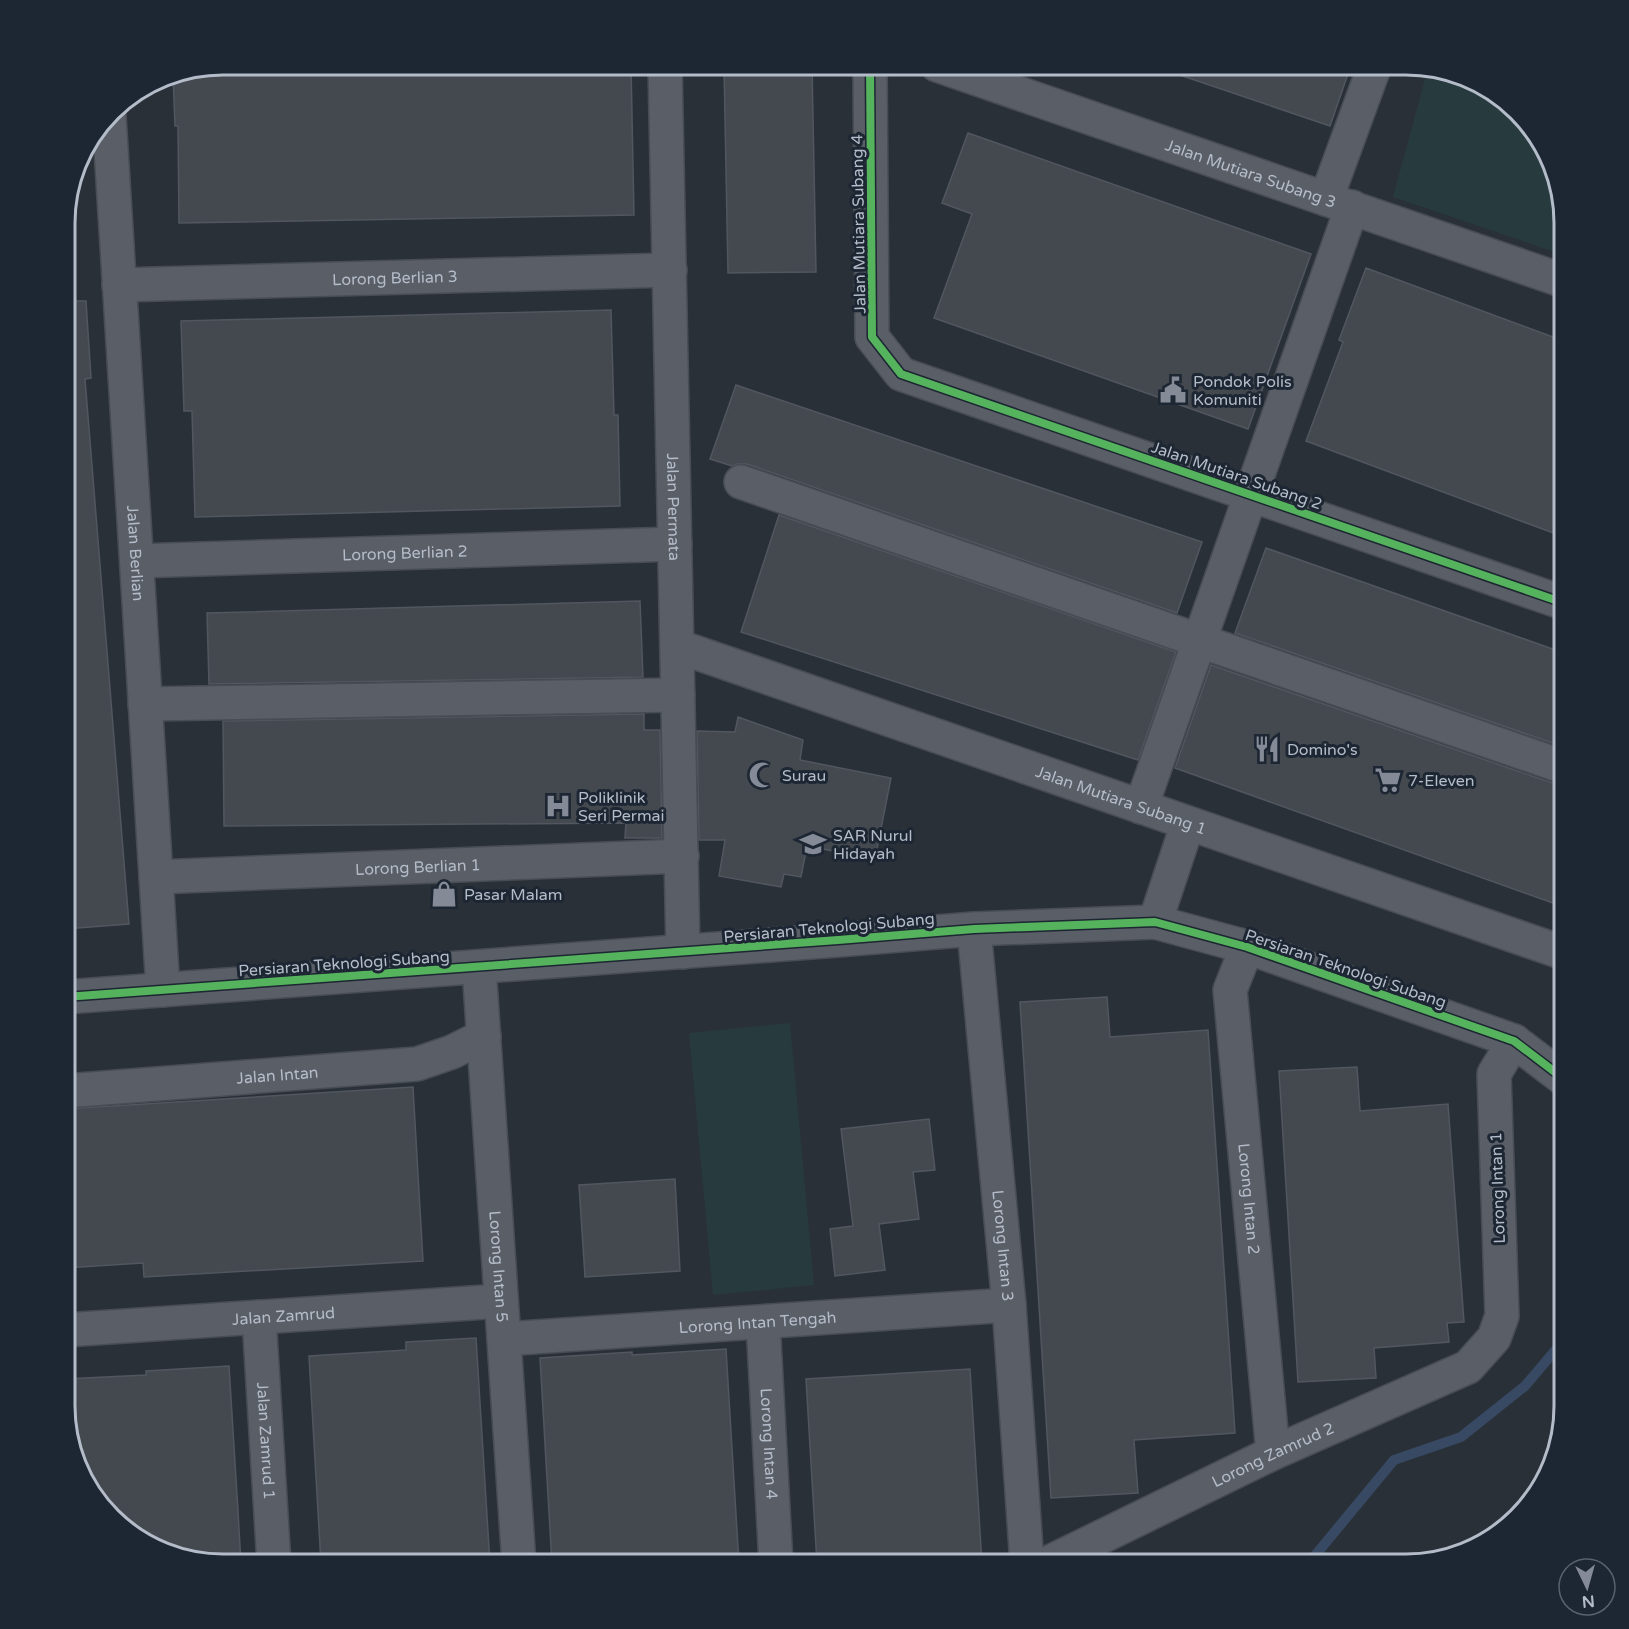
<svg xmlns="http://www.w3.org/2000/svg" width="1629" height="1629" font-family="'Varela Round',sans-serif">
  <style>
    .green { fill: #273a3e }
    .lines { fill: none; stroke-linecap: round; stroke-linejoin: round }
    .stream { stroke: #384963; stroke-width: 10 }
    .building { fill: #444950; stroke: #52575f; stroke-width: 1.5 }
    .minor-casing { stroke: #484c53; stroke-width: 36 }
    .minor { stroke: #5a5e66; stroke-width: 33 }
    .cycleway-casing { stroke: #1d2633; stroke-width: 11 }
    .cycleway { stroke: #56b35d; stroke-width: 8 }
    .labels { text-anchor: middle; stroke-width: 6; stroke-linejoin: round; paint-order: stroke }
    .street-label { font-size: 16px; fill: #b4bcc9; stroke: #1d2633 }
    .poi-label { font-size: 16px; fill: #b4bcc9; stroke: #1d2633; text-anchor: start }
    .rim { fill: none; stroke: #b4bcc9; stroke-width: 3 }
  </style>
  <rect width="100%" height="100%" fill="#2a3038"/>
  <path class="green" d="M 1428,68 L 1476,81 L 1525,118 L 1553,163 L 1564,223 L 1564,255 L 1393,197 Z
    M 790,1023 L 814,1285 L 713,1295 L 689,1033 Z"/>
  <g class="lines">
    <path class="stream" d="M 1308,1564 L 1394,1460 L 1461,1437 L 1525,1386 L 1564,1340"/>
  </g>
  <path class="building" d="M 223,64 L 631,65 L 634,215 L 179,223 L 178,126 L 175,126 L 173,74 Z
    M 812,65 L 816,272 L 728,273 L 724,66 Z
    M 1166,65 L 1351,65 L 1330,126 L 1165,70 Z
    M 968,133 L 1311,254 L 1248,429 L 934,318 L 972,214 L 942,203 Z
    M 1366,268 L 1564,341 L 1564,537 L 1306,441 L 1343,342 L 1339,340 Z
    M 65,301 L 86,301 L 91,378 L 85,379 L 129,924 L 65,929 Z
    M 611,310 L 614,415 L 618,415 L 620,506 L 195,517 L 192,411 L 184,411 L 181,321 Z
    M 736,385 L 1202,542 L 1177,613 L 747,464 L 738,464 L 732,466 L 710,459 Z
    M 779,515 L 1176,652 L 1138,760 L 741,632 Z
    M 1266,548 L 1564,653 L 1564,747 L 1235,633 Z
    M 640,601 L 643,677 L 209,684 L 207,613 Z
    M 1211,665 L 1558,785 L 1564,785 L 1564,907 L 1175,768 Z
    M 644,714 L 644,730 L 660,730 L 662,838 L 625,838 L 626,823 L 224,826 L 223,721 Z
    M 738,717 L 803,740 L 800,760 L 891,778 L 875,859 L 807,846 L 801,877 L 784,874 L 781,887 L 719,876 L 725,840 L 699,840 L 697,731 L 735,732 Z
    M 1107,997 L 1110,1037 L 1208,1030 L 1235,1433 L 1134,1440 L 1138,1493 L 1051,1498 L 1020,1002 Z
    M 1357,1067 L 1360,1111 L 1448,1104 L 1464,1322 L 1447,1323 L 1449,1342 L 1374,1348 L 1376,1378 L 1298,1382 L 1279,1071 Z
    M 413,1087 L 423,1261 L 144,1277 L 143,1263 L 65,1268 L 65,1109 Z
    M 929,1119 L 935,1170 L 913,1172 L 919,1219 L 879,1224 L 885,1270 L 835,1276 L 830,1229 L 853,1226 L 841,1129 Z
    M 675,1179 L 680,1271 L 585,1277 L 579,1185 Z
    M 476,1338 L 490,1564 L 321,1564 L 309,1356 L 406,1350 L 406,1342 Z
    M 726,1349 L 739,1564 L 552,1564 L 540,1358 L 632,1352 L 632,1355 Z
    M 229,1366 L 238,1511 L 241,1564 L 223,1564 L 162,1552 L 104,1511 L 76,1466 L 64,1406 L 65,1379 L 146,1375 L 146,1371 Z
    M 970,1369 L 982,1564 L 817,1564 L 806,1379 Z"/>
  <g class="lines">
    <g class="minor-casing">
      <g id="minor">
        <path id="s1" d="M 665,65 L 683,952"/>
        <path d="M 870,65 L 872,337 L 901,374 L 1564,603"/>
        <path id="s2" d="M 937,65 L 1564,281"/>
        <path id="s3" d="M 109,116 L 163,990"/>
        <path d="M 1326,199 L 1375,65"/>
        <path id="s4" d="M 119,285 L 670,270"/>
        <path d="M 741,482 L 1564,767"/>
        <path id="s5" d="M 137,561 L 675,544"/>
        <path id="s6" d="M 677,646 L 1564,953"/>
        <path d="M 145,704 L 678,695"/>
        <path d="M 1141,807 L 1352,207"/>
        <path id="s7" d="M 156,877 L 682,856"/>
        <path d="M 1155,922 L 1188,823"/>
        <path id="s8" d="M 974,929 L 1009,1305 L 1027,1564"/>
        <path id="s9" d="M 1247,947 L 1230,990 L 1273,1453"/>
        <path id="s10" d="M 479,967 L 519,1564"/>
        <path d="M 65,997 L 838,940 L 974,929 L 1155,922 L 1247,947 L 1514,1041 L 1564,1079"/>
        <path id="s11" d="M 65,1091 L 417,1064 L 452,1052 L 484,1036"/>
        <path id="s12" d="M 259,1317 L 274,1564"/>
        <path id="s13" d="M 763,1322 L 776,1564"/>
        <path id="s14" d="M 65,1330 L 501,1301"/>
        <path id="s15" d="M 504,1339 L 1009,1305"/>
        <path id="s16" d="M 1046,1564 L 1273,1453 L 1468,1367 L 1494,1338 L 1502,1316 L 1494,1074 L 1514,1041"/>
      </g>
    </g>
    <use href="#minor" class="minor"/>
    <g class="cycleway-casing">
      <path id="cycleway" d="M 870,65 L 872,337 L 901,374 L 1564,603
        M 65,997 L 838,940 L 974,929 L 1155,922 L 1247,947 L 1514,1041 L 1564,1079"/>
    </g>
    <use href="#cycleway" class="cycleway"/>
  </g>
  <defs>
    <g id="civic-bare" transform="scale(2.07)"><path d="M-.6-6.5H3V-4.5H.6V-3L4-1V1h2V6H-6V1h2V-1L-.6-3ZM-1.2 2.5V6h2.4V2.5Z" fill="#848b96" stroke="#1d2633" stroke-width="2.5" paint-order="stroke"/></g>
    <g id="restaurant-bare" transform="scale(2.07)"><path d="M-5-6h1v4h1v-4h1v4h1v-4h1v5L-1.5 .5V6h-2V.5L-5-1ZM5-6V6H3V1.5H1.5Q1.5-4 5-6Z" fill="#848b96" stroke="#1d2633" stroke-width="2.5" paint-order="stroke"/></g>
    <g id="mosque-bare" transform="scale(2.07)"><path d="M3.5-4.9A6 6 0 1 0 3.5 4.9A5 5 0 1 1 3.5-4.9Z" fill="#848b96" stroke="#1d2633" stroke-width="2.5" paint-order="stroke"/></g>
    <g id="supermarket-bare" transform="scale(2.07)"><path d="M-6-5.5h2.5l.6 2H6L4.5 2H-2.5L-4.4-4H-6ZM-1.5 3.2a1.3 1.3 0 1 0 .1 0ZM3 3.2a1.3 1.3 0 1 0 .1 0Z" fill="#848b96" stroke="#1d2633" stroke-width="2.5" paint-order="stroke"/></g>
    <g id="hospital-bare" transform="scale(2.07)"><path d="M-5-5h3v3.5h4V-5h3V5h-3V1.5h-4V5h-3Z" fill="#848b96" stroke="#1d2633" stroke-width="2.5" paint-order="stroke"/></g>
    <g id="school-bare" transform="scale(2.07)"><path d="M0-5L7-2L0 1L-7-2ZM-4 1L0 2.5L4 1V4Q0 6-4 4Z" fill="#848b96" stroke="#1d2633" stroke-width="2.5" paint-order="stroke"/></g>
    <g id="shop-bare" transform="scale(2.07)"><path d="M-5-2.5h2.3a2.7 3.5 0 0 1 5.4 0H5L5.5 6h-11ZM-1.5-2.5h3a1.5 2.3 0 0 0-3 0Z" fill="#848b96" stroke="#1d2633" stroke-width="2.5" paint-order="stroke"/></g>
  </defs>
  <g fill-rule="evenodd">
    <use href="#civic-bare" x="1173" y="390"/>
    <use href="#restaurant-bare" x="1267" y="749"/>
    <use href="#mosque-bare" x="762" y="775"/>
    <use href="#supermarket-bare" x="1388" y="780"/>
    <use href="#hospital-bare" x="558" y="806"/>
    <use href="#school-bare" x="813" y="844"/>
    <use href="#shop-bare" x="444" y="894"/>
  </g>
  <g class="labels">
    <g class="street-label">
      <text dy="6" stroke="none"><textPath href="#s2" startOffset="332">Jalan Mutiara Subang 3</textPath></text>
      <text transform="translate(858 224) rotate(-91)" y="6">Jalan Mutiara Subang 4</text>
      <text dy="6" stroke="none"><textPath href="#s4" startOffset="276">Lorong Berlian 3</textPath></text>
      <text transform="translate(1237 475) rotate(19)" y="6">Jalan Mutiara Subang 2</text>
      <text dy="6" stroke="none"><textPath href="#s1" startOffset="442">Jalan Permata</textPath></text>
      <text dy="6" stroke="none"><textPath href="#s3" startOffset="438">Jalan Berlian</textPath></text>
      <text dy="6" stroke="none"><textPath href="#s5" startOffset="268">Lorong Berlian 2</textPath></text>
      <text dy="6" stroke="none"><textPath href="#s6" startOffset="470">Jalan Mutiara Subang 1</textPath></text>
      <text dy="6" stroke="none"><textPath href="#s7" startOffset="262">Lorong Berlian 1</textPath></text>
      <text transform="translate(829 927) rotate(-5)" y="6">Persiaran Teknologi Subang</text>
      <text transform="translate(344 963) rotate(-4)" y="6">Persiaran Teknologi Subang</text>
      <text transform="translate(1346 968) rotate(19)" y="6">Persiaran Teknologi Subang</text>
      <text dy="6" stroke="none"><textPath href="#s11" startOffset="213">Jalan Intan</textPath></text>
      <text transform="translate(1497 1188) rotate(-92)" y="6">Lorong Intan 1</text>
      <text dy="6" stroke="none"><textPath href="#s9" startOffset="256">Lorong Intan 2</textPath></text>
      <text dy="6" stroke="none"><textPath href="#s8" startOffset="318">Lorong Intan 3</textPath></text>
      <text dy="6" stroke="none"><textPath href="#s10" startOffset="300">Lorong Intan 5</textPath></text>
      <text dy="6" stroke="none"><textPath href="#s14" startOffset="219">Jalan Zamrud</textPath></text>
      <text dy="6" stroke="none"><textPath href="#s15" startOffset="254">Lorong Intan Tengah</textPath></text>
      <text dy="6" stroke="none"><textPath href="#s12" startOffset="124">Jalan Zamrud 1</textPath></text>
      <text dy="6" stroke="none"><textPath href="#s13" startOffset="122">Lorong Intan 4</textPath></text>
      <text dy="6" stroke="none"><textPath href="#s16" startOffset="252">Lorong Zamrud 2</textPath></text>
    </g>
    <g class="poi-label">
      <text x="1193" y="387">Pondok Polis<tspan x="1193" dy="18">Komuniti</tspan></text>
      <text x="1287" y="755">Domino's</text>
      <text x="782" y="781">Surau</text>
      <text x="1408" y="786">7-Eleven</text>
      <text x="578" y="803">Poliklinik<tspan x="578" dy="18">Seri Permai</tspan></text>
      <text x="833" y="841">SAR Nurul<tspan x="833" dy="18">Hidayah</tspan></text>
      <text x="464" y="900">Pasar Malam</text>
    </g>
  </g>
  <path d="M0 0H1629V1629H0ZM223 75H1406A148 148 0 0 1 1554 223V1406A148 148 0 0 1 1406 1554H223A148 148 0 0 1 75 1406V223A148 148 0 0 1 223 75Z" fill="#1d2633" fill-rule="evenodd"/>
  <path class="rim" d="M223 75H1406A148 148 0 0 1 1554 223V1406A148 148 0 0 1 1406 1554H223A148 148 0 0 1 75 1406V223A148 148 0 0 1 223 75Z"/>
  <g transform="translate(1587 1587) rotate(175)"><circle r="28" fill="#1d2633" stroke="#59626f" stroke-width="1.5"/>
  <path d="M0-4.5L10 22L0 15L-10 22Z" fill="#848b96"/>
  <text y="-9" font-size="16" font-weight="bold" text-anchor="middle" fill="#b4bcc9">N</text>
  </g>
</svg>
